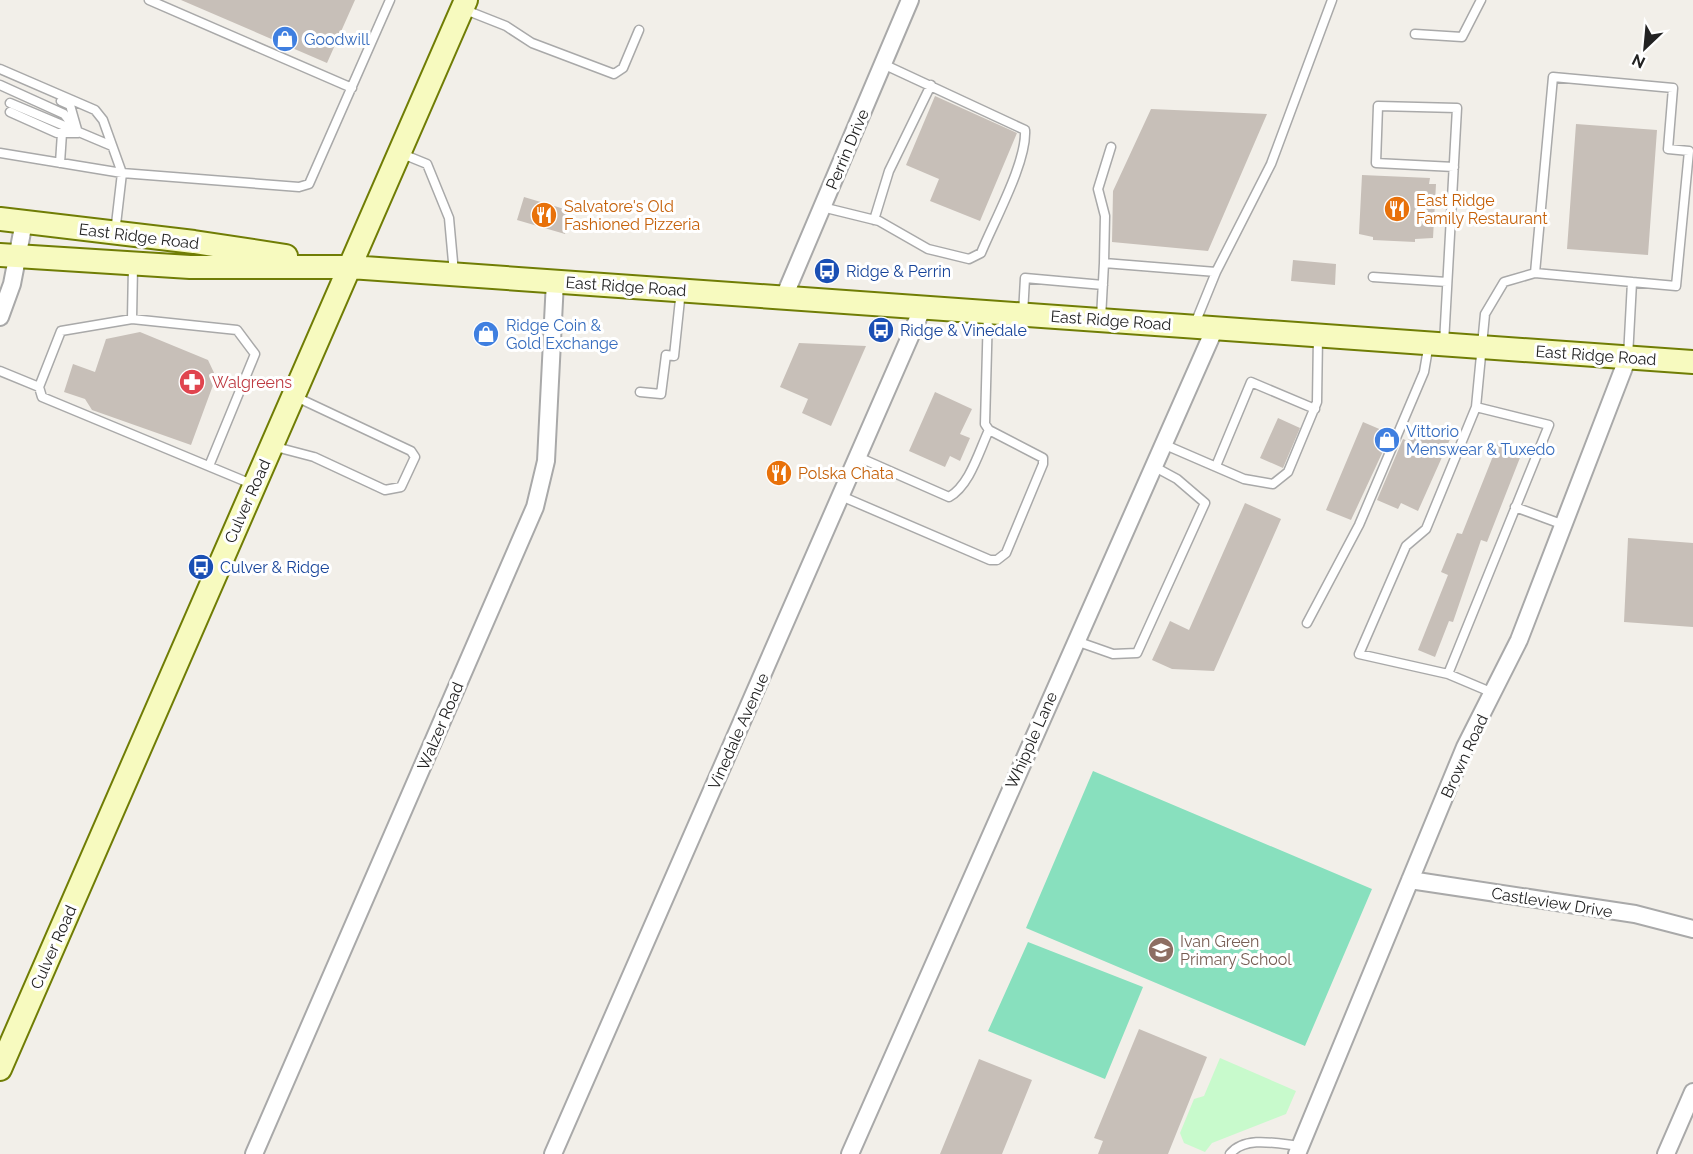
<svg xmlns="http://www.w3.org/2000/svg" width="1693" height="1154" font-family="Raleway,sans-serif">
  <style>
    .park { fill: #c8facc }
    .pitch { fill: #88e0be }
    .building { fill: #c7bfb8 }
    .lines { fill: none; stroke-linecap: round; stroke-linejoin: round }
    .lane-casing { stroke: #a9a9a9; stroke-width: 11 }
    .street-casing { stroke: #a9a9a9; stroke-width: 20 }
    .secondary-casing { stroke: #707d05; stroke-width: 26 }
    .lane { stroke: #fff; stroke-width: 8 }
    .street { stroke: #fff; stroke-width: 16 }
    .secondary { stroke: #f7fabf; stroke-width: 22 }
    .labels { text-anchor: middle; stroke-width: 6; stroke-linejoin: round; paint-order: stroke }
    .shop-label { font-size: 16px; fill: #366cbe; stroke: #fff; text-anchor: start }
    .street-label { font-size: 16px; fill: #222; stroke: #fff }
    .food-label { font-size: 16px; fill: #c56008; stroke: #fff; text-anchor: start }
    .transit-label { font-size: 16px; fill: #164399; stroke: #fff; text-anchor: start }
    .health-label { font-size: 16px; fill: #be3a42; stroke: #fff; text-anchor: start }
    .education-label { font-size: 16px; fill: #785e54; stroke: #fff; text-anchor: start }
  </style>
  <rect width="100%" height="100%" fill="#f2efe9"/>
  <path class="park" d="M 1220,1058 L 1296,1091 L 1286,1114 L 1212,1143 L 1205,1152 L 1184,1143 L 1180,1133 L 1194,1099 L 1204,1096 Z"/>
  <path class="pitch" d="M 1093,771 L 1372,889 L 1305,1046 L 1026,928 Z
    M 1028,942 L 1143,987 L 1105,1079 L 988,1031 Z"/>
  <path class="building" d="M 181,0 L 355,0 L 327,63 Z
    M 935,96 L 1017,133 L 980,221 L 930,201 L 939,179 L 906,165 Z
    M 1151,109 L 1267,114 L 1208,251 L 1112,242 L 1113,191 Z
    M 1576,124 L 1657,130 L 1648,255 L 1567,249 Z
    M 1362,175 L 1430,178 L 1429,184 L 1436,184 L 1433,238 L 1415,239 L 1415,242 L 1373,240 L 1373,237 L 1359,234 Z
    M 524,197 L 571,211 L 565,234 L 517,220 Z
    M 1293,260 L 1336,264 L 1335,285 L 1291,281 Z
    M 140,332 L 208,360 L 216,377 L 191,445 L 92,410 L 85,399 L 64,392 L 73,364 L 95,372 L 106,339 Z
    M 799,343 L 866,346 L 831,426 L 802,413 L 808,399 L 780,387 Z
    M 935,392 L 972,409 L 960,434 L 970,438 L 960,461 L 950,456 L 945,467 L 909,451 Z
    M 1278,418 L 1300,428 L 1283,468 L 1260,458 Z
    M 1363,422 L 1391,434 L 1351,520 L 1326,510 Z
    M 1417,422 L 1451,437 L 1418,511 L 1401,503 L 1398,509 L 1377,500 L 1403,439 L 1408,441 Z
    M 1499,441 L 1523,450 L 1487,542 L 1481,540 L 1453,622 L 1449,621 L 1435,657 L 1418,650 L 1448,575 L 1441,572 L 1457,533 L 1462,534 Z
    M 1245,503 L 1281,519 L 1214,671 L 1172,669 L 1152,660 L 1170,621 L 1189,630 Z
    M 1628,538 L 1693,543 L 1693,627 L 1624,622 Z
    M 1139,1029 L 1207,1057 L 1168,1154 L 1098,1154 L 1103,1141 L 1094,1138 Z
    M 979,1059 L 1032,1080 L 1002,1154 L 940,1154 Z"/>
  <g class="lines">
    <g class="lane-casing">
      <path id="lane" d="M 149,0 L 352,88
        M 463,9 L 506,26 L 532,43 L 614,74 L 623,68 L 639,30
        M 1415,34 L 1462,37 L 1481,0
        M 0,69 L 95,110 L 103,120 L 122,173 L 115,233
        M 0,85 L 64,114 L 75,128
        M 61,101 L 70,105 L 78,133
        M 10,103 L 112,146
        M 10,112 L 57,133 L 75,133
        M 0,153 L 122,173 L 299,187 L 309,184 L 390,0
        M 400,153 L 427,164 L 449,218 L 454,273
        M 60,163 L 62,133
        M 822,207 L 879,221 L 928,249 L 969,259 L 981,253 C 994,221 1027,162 1025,130 L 883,64
        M 874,220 L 889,171 L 931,85
        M 1104,263 L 1105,216 L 1098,189 L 1111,147
        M 1373,277 L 1447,282
        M 1023,314 L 1025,278 L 1103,285
        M 1101,318 L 1104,263 L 1216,272
        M 132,319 L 133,266
        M 1194,326 L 1216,272 L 1271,164 L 1332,0
        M 1444,343 L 1457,108 L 1378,106 L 1376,163 L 1454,167
        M 1628,357 L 1632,282 L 1535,273 L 1553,77 L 1673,88 L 1668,149 L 1689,151 L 1676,286 L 1632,282
        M 0,371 L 39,387
        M 640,392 L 661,394 L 666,355 L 674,356 L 681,290
        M 1163,444 L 1244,479 L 1273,484 L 1288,472 L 1317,402 L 1318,336
        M 272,446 L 314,457 L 385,490 L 401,487 L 415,457 L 411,451 L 294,396
        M 858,457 L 949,497 C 970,485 979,451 989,430
        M 209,466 L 255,354 L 237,330 L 132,319 L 61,331 L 39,387 L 42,397 L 254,485
        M 1216,466 L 1251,382 L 1315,409
        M 841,496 L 990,560 L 997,560 L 1006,553 L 1043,464 L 1043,458 L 989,430 L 985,424 L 988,312
        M 1515,507 L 1564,525
        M 1307,623 L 1359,525 L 1424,372 L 1429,343
        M 1076,641 L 1113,654 L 1137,653 L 1205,503 L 1177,479 L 1153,466
        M 1448,674 L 1549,425 L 1476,407
        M 1493,693 L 1448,674 L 1359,654 L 1406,546 L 1426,529 L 1476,407 L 1485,314 L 1504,282 L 1535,273
        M 1230,1154 C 1245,1135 1279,1144 1300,1146"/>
    </g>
    <g class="street-casing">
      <path id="street" d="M 784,297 L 910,0
        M 0,317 L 12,284 L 24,222
        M 1410,880 L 1635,914 L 1693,929
        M 254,1154 L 535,507 L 546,461 L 555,281
        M 553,1154 L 923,307
        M 850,1154 L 1215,328
        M 1297,1154 L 1465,747 L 1519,640 L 1628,357
        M 1666,1154 L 1693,1092"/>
    </g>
    <g class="secondary-casing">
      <path id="secondary" d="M 0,219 L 194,242 L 286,256
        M 0,255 L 190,267 L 350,267 L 1693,362
        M 0,1069 L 466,0"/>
    </g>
    <use href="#lane" class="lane"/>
    <use href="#street" class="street"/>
    <use href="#secondary" class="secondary"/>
  </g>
  <defs>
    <g id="shop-disc" transform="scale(1.35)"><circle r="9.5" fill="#3f7fe0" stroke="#fff"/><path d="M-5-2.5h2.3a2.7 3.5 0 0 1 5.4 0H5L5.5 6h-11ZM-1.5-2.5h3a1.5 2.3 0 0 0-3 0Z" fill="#fff"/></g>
    <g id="restaurant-disc" transform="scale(1.35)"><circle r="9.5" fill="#e8710a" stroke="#fff"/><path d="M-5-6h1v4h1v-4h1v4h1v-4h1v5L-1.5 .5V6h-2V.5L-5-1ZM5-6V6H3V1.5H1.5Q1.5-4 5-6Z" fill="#fff"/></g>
    <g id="bus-disc" transform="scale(1.35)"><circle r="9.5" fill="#1a4fb4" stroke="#fff"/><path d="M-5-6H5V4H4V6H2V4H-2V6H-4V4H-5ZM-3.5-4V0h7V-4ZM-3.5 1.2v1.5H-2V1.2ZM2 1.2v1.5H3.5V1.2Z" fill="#fff"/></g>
    <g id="pharmacy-disc" transform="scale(1.35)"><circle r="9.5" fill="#e0444e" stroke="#fff"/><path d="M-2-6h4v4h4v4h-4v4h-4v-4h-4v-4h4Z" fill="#fff"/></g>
    <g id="school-disc" transform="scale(1.35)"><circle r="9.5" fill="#8d6e63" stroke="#fff"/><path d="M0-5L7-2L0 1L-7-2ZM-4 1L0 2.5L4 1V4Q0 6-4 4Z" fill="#fff"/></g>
  </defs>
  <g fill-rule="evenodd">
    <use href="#shop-disc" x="285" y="39"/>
    <use href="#restaurant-disc" x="1397" y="209"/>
    <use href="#restaurant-disc" x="544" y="215"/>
    <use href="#bus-disc" x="827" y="271"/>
    <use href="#bus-disc" x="881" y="330"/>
    <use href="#shop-disc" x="486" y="334"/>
    <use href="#pharmacy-disc" x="192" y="382"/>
    <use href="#shop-disc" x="1387" y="440"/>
    <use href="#restaurant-disc" x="779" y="473"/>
    <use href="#bus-disc" x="201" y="567"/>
    <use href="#school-disc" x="1161" y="950"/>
  </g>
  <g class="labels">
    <g class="shop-label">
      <text x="304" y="45">Goodwill</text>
      <text x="506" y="331">Ridge Coin &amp;<tspan x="506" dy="18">Gold Exchange</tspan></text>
      <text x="1406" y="437">Vittorio<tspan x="1406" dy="18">Menswear &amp; Tuxedo</tspan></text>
    </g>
    <g class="street-label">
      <text transform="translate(847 149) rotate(-67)" y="6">Perrin Drive</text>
      <text transform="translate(139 236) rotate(7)" y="6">East Ridge Road</text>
      <text transform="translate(626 286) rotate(4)" y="6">East Ridge Road</text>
      <text transform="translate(1111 320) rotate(4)" y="6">East Ridge Road</text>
      <text transform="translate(1596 355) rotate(4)" y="6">East Ridge Road</text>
      <text transform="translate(247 501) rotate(-66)" y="6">Culver Road</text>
      <text transform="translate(440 726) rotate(-67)" y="6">Walzer Road</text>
      <text transform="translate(738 731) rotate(-66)" y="6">Vinedale Avenue</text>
      <text transform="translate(1031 740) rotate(-66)" y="6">Whipple Lane</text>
      <text transform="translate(1464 756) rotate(-65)" y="6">Brown Road</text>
      <text transform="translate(1552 902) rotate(9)" y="6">Castleview Drive</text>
      <text transform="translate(53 947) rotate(-66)" y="6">Culver Road</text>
    </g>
    <g class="food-label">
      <text x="1416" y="206">East Ridge<tspan x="1416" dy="18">Family Restaurant</tspan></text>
      <text x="564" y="212">Salvatore's Old<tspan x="564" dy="18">Fashioned Pizzeria</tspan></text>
      <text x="798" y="479">Polska Chata</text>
    </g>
    <g class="transit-label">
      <text x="846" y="277">Ridge &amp; Perrin</text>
      <text x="900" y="336">Ridge &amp; Vinedale</text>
      <text x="220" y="573">Culver &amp; Ridge</text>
    </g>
    <g class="health-label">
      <text x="212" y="388">Walgreens</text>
    </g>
    <g class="education-label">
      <text x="1180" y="947">Ivan Green<tspan x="1180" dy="18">Primary School</tspan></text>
    </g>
  </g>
  <g transform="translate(1645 48) rotate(206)" stroke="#ffffff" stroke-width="4.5" paint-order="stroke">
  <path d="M0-4.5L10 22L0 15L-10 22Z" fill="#222222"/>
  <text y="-9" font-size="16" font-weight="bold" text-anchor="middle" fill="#222222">N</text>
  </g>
</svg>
